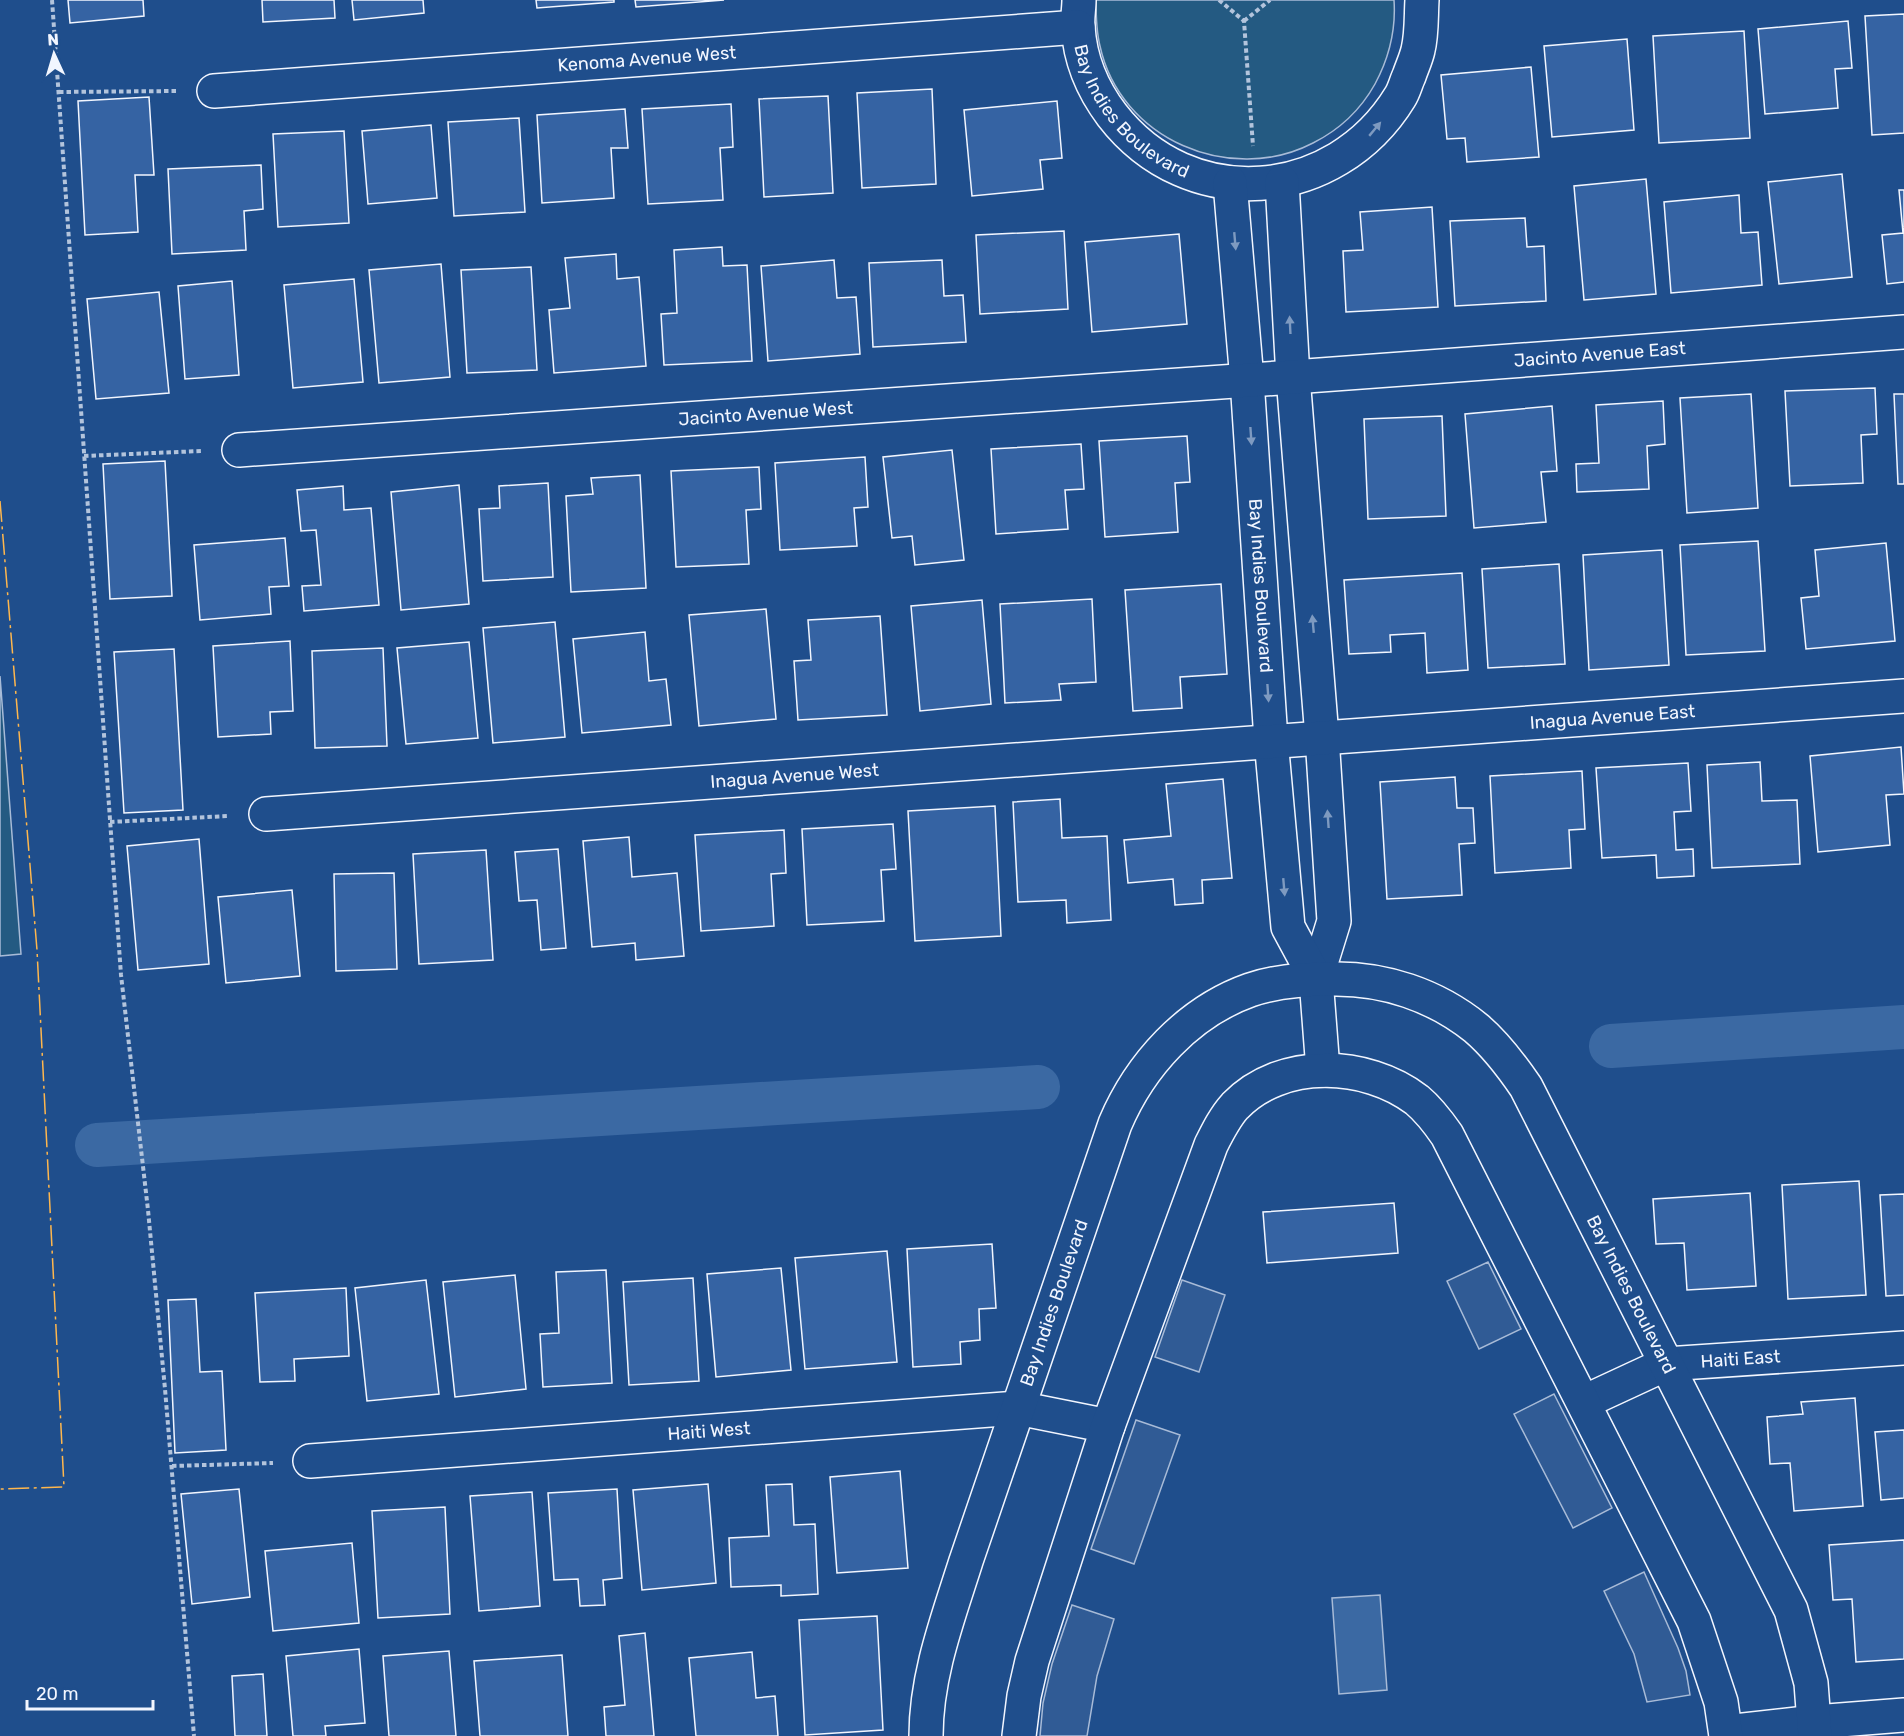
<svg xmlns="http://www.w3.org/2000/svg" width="1904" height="1736" font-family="Rubik,sans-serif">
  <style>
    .green { fill: #245a82; stroke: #a8bbd7; stroke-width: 1.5 }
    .parking { fill: #305b95; stroke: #a8bbd7; stroke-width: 1.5 }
    .water { fill: #3b69a3; stroke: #a8bbd7; stroke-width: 1.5 }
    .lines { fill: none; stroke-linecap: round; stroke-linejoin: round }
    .canal { stroke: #3b69a3; stroke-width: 44 }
    .building { fill: #3563a3; stroke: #f2f6ff; stroke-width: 1.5 }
    .minor-casing { stroke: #f2f6ff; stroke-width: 36 }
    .path { stroke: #b3c4dc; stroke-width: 4; stroke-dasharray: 4.5 3; stroke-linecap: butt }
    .minor { stroke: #1f4e8c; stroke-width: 33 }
    .power { stroke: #ffb74d; stroke-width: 1.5; stroke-dasharray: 21 4.5 3 4.5; stroke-linecap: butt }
    .oneway { fill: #7e9ac0 }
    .labels { text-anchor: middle; stroke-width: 4.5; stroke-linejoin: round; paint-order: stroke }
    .street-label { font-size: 18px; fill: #f2f6ff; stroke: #1f4e8c }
  </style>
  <rect width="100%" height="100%" fill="#1f4e8c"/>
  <path class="green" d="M 1096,0 L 1394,0 C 1396,29 1389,58 1375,84 C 1361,109 1339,130 1313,143 C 1230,186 1120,139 1100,46 C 1096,30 1096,15 1096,0 Z
    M 0,676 L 21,954 L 0,956 Z"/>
  <path class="parking" d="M 1488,1262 L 1521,1329 L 1479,1349 L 1447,1281 Z
    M 1182,1280 L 1225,1295 L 1199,1372 L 1155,1357 Z
    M 1554,1394 L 1612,1508 L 1573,1528 L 1514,1414 Z
    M 1136,1420 L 1180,1435 L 1134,1564 L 1091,1549 Z
    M 1644,1572 L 1678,1648 L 1686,1671 L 1690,1695 L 1647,1702 L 1634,1654 L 1604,1591 Z
    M 1072,1605 L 1114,1619 L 1097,1676 L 1087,1736 L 1040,1736 L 1043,1703 L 1052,1664 Z"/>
  <path class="water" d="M 1380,1595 L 1387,1690 L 1339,1694 L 1332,1598 Z"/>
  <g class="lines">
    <path class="canal" d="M 1611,1046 L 1904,1027
      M 97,1145 L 1038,1087"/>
  </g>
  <path class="building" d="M 68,0 L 143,0 L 144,16 L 70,23 Z
    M 262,0 L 334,0 L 335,18 L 263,22 Z
    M 352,0 L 423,0 L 424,13 L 354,20 Z
    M 536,0 L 614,0 L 614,2 L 537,8 Z
    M 635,0 L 724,0 L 636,7 Z
    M 1904,14 L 1904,133 L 1872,135 L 1865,16 Z
    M 1848,21 L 1852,68 L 1835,69 L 1838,108 L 1765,114 L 1758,29 Z
    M 1744,31 L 1750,138 L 1659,143 L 1653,36 Z
    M 1627,39 L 1634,130 L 1552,137 L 1544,46 Z
    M 1531,67 L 1539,157 L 1467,162 L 1465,138 L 1447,139 L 1441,75 Z
    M 932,89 L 936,184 L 862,188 L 857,93 Z
    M 828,96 L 833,193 L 764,197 L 759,99 Z
    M 149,97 L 154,175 L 135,175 L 138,232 L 85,235 L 78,101 Z
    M 1057,101 L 1062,158 L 1040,160 L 1043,189 L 972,196 L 964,110 Z
    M 731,104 L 733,147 L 720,148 L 723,200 L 648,204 L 642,109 Z
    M 625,109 L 628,148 L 611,148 L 614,198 L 542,203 L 537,115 Z
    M 519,118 L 525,212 L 454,216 L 448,122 Z
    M 431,125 L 437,198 L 368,204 L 362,131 Z
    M 344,131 L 349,223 L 278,227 L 273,134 Z
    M 261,165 L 263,209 L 244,211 L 246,250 L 172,254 L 168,169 Z
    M 1842,174 L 1852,277 L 1779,284 L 1768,182 Z
    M 1646,179 L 1656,294 L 1584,300 L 1574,186 Z
    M 1899,190 L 1904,190 L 1904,282 L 1887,284 L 1882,235 L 1903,233 Z
    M 1739,195 L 1741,233 L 1758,232 L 1762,285 L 1671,293 L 1664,202 Z
    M 1432,207 L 1438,307 L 1346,312 L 1343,251 L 1363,250 L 1360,212 Z
    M 1525,218 L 1527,247 L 1544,246 L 1546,301 L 1455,306 L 1450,221 Z
    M 1064,231 L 1068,309 L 980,314 L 976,235 Z
    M 1179,234 L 1187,324 L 1092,332 L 1085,242 Z
    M 722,247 L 723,266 L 747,265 L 752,361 L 664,365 L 661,314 L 677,313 L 674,250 Z
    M 616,254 L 617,279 L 639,277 L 646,366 L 554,373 L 549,310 L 570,308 L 565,258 Z
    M 834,260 L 837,298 L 856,297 L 860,354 L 768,361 L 761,266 Z
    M 942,260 L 944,296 L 963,295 L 966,342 L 873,347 L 869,263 Z
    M 441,264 L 450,377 L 379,383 L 369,270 Z
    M 531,267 L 537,370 L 467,373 L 461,270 Z
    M 354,279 L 363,382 L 293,388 L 284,285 Z
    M 232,281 L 239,375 L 185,379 L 178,286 Z
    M 159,292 L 169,393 L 96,399 L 87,299 Z
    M 1875,388 L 1877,434 L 1861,435 L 1863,483 L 1790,486 L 1785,391 Z
    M 1751,394 L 1758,508 L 1687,513 L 1680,398 Z
    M 1894,394 L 1904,394 L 1904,484 L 1898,484 Z
    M 1663,401 L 1665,444 L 1647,446 L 1649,489 L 1577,492 L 1576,464 L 1599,463 L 1596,405 Z
    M 1552,406 L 1557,471 L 1541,472 L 1546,522 L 1474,528 L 1465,414 Z
    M 1442,416 L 1446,516 L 1368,519 L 1364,419 Z
    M 1187,436 L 1190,482 L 1175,483 L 1178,532 L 1105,537 L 1099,441 Z
    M 1081,444 L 1084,489 L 1065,490 L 1068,529 L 996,534 L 991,449 Z
    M 952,450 L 964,560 L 915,565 L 912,536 L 892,538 L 883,457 Z
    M 865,457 L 868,507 L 854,508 L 857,546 L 780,550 L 775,463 Z
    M 165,461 L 172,596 L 110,599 L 103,464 Z
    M 759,467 L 761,509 L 746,510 L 749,564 L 676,567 L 671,471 Z
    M 640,475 L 646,588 L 571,592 L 566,496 L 593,494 L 591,478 Z
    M 548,483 L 553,577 L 483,581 L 479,509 L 500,508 L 499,486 Z
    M 459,485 L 469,604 L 401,610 L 391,492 Z
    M 343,486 L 344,510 L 371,508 L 379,605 L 304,611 L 302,586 L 321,585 L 316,530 L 301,531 L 297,490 Z
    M 285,538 L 289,586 L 269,587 L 271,614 L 200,620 L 194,545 Z
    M 1758,541 L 1765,651 L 1686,655 L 1680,545 Z
    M 1886,543 L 1895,641 L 1806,649 L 1801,598 L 1819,596 L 1815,550 Z
    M 1662,550 L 1669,665 L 1589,670 L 1583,555 Z
    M 1559,564 L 1565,664 L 1488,668 L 1482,569 Z
    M 1462,573 L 1468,670 L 1427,673 L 1425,633 L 1390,635 L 1391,652 L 1349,654 L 1344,580 Z
    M 1221,584 L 1227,674 L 1180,677 L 1182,708 L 1133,711 L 1125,590 Z
    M 1092,599 L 1096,682 L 1059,684 L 1061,700 L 1005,703 L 1000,604 Z
    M 982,600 L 991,704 L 920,711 L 911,606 Z
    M 766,609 L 776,719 L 699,726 L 689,615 Z
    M 880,616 L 887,715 L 798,720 L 794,661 L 811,660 L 808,620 Z
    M 555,622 L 565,737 L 493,743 L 483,628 Z
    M 645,632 L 649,681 L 666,679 L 671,725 L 582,733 L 573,639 Z
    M 290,641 L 293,711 L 270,712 L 271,734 L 218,737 L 213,646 Z
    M 469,642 L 478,738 L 406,744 L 397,648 Z
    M 383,648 L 387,746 L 315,748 L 312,651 Z
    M 174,649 L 183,810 L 124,813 L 114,652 Z
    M 1901,747 L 1904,794 L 1886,795 L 1890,845 L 1818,852 L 1810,756 Z
    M 1760,762 L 1762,801 L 1797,800 L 1800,864 L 1712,868 L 1707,765 Z
    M 1688,763 L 1691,811 L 1674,812 L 1676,850 L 1693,849 L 1694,876 L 1657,878 L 1656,855 L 1602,858 L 1596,768 Z
    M 1582,771 L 1585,829 L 1569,830 L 1571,868 L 1495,873 L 1490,776 Z
    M 1455,777 L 1457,808 L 1473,808 L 1475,843 L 1459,844 L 1462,895 L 1387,899 L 1380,782 Z
    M 1223,779 L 1232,878 L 1202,880 L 1203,903 L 1175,905 L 1173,879 L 1128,883 L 1124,840 L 1171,836 L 1166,784 Z
    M 1060,799 L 1062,838 L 1107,836 L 1111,920 L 1067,923 L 1066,900 L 1018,902 L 1013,802 Z
    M 995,806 L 1001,936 L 915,941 L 908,811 Z
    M 893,824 L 896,869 L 881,870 L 884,921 L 807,925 L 802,829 Z
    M 784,830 L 786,873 L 771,874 L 774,926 L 701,931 L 695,835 Z
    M 629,837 L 632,877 L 677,873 L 684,956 L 636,960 L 635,943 L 592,947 L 583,841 Z
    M 199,839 L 209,964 L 138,970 L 127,846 Z
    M 558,849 L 566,948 L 541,950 L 537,900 L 519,901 L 515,852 Z
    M 486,850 L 493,960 L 419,964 L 413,854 Z
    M 394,873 L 397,969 L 336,971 L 334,874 Z
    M 292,890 L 300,976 L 226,983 L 218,897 Z
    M 1859,1181 L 1866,1295 L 1788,1299 L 1782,1185 Z
    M 1750,1193 L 1756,1286 L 1687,1290 L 1684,1243 L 1656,1244 L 1653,1199 Z
    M 1904,1194 L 1904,1295 L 1886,1296 L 1880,1195 Z
    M 1394,1203 L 1398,1253 L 1267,1263 L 1263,1212 Z
    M 992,1244 L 996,1308 L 979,1309 L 980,1340 L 960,1342 L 961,1364 L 913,1367 L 907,1249 Z
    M 887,1251 L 897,1362 L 805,1369 L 795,1258 Z
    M 781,1268 L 791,1370 L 716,1377 L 707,1274 Z
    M 606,1270 L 612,1383 L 543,1387 L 540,1334 L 559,1333 L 556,1272 Z
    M 515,1275 L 526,1389 L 455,1397 L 443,1282 Z
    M 693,1278 L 699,1381 L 629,1385 L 623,1282 Z
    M 426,1280 L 439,1394 L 367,1401 L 355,1288 Z
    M 346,1288 L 349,1356 L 294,1359 L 295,1381 L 260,1382 L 255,1293 Z
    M 196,1299 L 200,1372 L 222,1371 L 226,1450 L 175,1453 L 168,1300 Z
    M 1855,1398 L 1863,1506 L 1794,1511 L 1790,1463 L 1770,1464 L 1767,1417 L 1803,1414 L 1801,1402 Z
    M 1904,1430 L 1904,1498 L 1881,1500 L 1875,1432 Z
    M 900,1471 L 908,1568 L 837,1573 L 830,1477 Z
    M 708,1484 L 716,1583 L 642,1590 L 633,1490 Z
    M 792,1484 L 794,1525 L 815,1524 L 818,1594 L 781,1596 L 781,1585 L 731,1587 L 729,1538 L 769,1536 L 766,1485 Z
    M 239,1489 L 250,1597 L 192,1604 L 181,1494 Z
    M 617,1489 L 622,1578 L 603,1580 L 605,1605 L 580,1606 L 578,1579 L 554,1580 L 548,1493 Z
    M 532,1492 L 540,1606 L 479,1611 L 470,1496 Z
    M 445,1507 L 450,1614 L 378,1618 L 372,1511 Z
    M 1904,1540 L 1904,1659 L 1856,1662 L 1852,1599 L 1833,1600 L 1829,1545 Z
    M 352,1543 L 359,1623 L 273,1631 L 265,1551 Z
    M 877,1616 L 883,1730 L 805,1735 L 799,1620 Z
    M 645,1633 L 654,1736 L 606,1736 L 604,1707 L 625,1705 L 619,1636 Z
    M 359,1649 L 365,1723 L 325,1726 L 326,1736 L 293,1736 L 286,1656 Z
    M 449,1651 L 456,1736 L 389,1736 L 383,1656 Z
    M 752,1652 L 756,1698 L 775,1696 L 778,1736 L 696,1736 L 689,1658 Z
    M 562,1655 L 568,1736 L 480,1736 L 474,1661 Z
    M 263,1674 L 267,1736 L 235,1736 L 232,1676 Z"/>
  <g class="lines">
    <g class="minor-casing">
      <g id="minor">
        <path id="s1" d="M 1079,0 C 1079,9 1077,18 1078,27 C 1080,59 1093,90 1112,115 C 1189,215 1335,203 1400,97 C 1404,91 1406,82 1409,76 C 1412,67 1416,59 1418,50 C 1422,34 1421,16 1422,0"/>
        <path id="s2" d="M 214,91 L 1078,27"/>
        <path d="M 1282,182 L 1293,377 L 1322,737 L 1334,921 L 1316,979 L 1323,1070"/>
        <path id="s3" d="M 1230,183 L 1247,380 L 1271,740 L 1288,927 L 1316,979"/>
        <path id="s4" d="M 239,450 L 1293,377 L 1904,332"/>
        <path id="s5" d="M 266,814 L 1904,696"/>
        <path id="s6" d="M 1584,1402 L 1666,1364 L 1904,1348"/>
        <path id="s7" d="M 310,1461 L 1018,1408 L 1108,1426"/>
        <path d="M 1726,1732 L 1815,1722 L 1904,1715"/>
        <path id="s8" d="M 926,1736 C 926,1675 948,1618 966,1561 L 1115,1124 C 1140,1065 1188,1012 1250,990 C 1276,981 1305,979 1332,979 C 1384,978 1435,995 1476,1028 C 1496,1045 1511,1065 1526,1087 L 1791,1610 L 1811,1683 L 1815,1736"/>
        <path d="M 1019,1736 L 1024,1696 L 1032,1661 L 1108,1426 L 1211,1145 C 1218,1131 1225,1117 1235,1106 C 1281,1058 1366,1061 1417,1100 C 1429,1110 1438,1122 1447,1135 L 1694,1621 L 1721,1702 L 1726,1736"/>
      </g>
    </g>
    <path class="path" d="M 52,0 L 121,975 L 148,1210 L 165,1389 L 194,1736
      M 1219,0 L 1244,21 L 1253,146
      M 1244,21 L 1270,0
      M 59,92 L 177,91
      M 84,456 L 201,451
      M 110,822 L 229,816
      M 172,1466 L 273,1463"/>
    <use href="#minor" class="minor"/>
    <path class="power" d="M 0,501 L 37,950 L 64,1487 L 0,1489"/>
  </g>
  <defs><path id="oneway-solid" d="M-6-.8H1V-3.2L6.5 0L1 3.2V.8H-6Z" transform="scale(1.5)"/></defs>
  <g class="oneway">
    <use href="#oneway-solid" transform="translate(1375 129) rotate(-50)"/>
    <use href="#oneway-solid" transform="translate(1235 241) rotate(85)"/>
    <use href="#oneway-solid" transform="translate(1290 325) rotate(-93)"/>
    <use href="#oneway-solid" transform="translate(1251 436) rotate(86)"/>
    <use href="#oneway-solid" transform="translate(1313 624) rotate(-95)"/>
    <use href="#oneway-solid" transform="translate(1268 693) rotate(86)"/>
    <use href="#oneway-solid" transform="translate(1328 819) rotate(-94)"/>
    <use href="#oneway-solid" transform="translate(1284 887) rotate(85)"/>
  </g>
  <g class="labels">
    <g class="street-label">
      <text dy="6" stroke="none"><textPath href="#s2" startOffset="434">Kenoma Avenue West</textPath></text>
      <text dy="6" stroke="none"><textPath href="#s1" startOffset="132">Bay Indies Boulevard</textPath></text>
      <text dy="6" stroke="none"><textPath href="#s4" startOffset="1364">Jacinto Avenue East</textPath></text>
      <text dy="6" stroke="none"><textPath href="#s4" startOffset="528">Jacinto Avenue West</textPath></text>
      <text dy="6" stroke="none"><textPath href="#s3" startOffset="404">Bay Indies Boulevard</textPath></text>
      <text dy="6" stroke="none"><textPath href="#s5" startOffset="1350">Inagua Avenue East</textPath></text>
      <text dy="6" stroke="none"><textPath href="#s5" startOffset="530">Inagua Avenue West</textPath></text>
      <text dy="6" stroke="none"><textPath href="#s8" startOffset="1386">Bay Indies Boulevard</textPath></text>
      <text dy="6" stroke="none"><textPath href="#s8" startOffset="453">Bay Indies Boulevard</textPath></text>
      <text dy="6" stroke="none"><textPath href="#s6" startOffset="165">Haiti East</textPath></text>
      <text dy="6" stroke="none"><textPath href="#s7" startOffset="400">Haiti West</textPath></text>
    </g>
  </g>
  <g transform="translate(54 54) rotate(356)" stroke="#1f4e8c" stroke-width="4.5" paint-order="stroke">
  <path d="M0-4.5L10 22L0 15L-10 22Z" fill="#f2f6ff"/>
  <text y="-9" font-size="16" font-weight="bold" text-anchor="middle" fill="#f2f6ff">N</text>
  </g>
  <path d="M27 1700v9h126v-9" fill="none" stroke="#f2f6ff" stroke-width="3"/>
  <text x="36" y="1700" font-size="18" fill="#f2f6ff" stroke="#1f4e8c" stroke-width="4.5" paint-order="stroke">20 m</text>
</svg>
